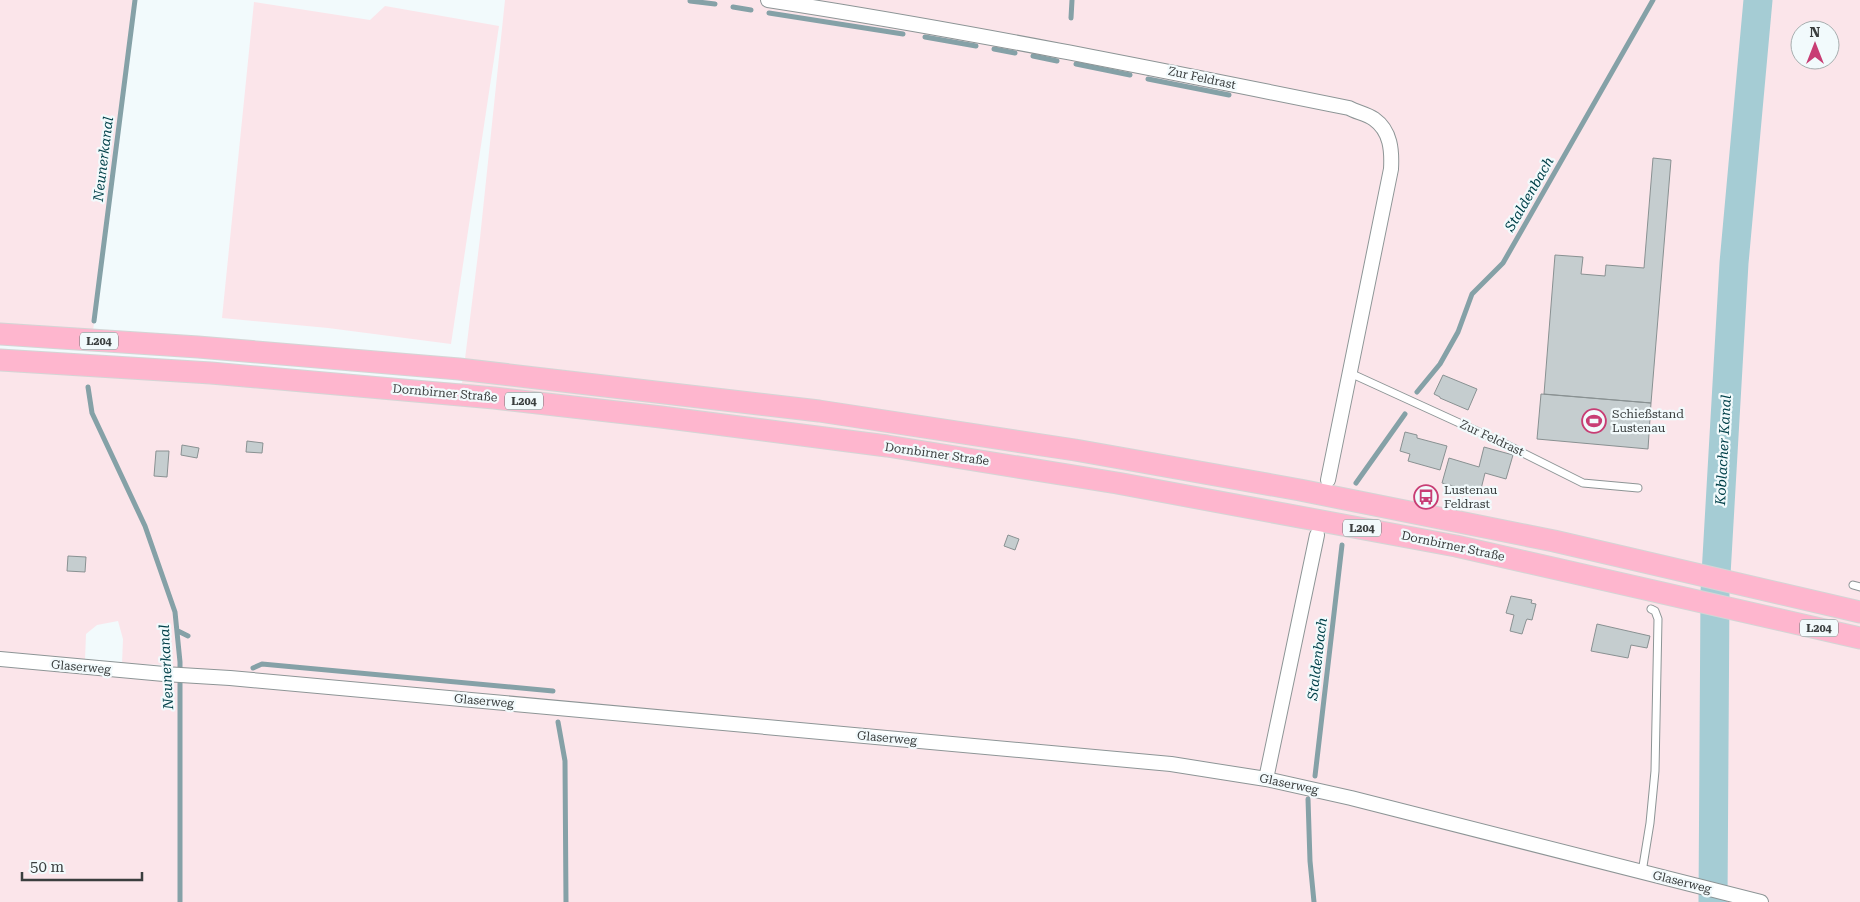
<svg xmlns="http://www.w3.org/2000/svg" width="1860" height="902" font-family="'Roboto Serif',serif">
  <style>
    .green { fill: #fbe5ea; fill-rule: evenodd }
    .lines { fill: none; stroke-linecap: round; stroke-linejoin: round }
    .stream { stroke: #85a1a7; stroke-width: 5 }
    .river { stroke: #a5ccd4; stroke-width: 29 }
    .building { fill: #c5cdcf; stroke: #899192 }
    .service-casing { stroke: #8d9596; stroke-width: 9 }
    .minor-casing { stroke: #8d9596; stroke-width: 16 }
    .primary-casing { stroke: #d4d5d5; stroke-width: 23 }
    .service { stroke: #fff; stroke-width: 7 }
    .minor { stroke: #fff; stroke-width: 14 }
    .primary { stroke: #feb6ce; stroke-width: 21 }
    .labels { text-anchor: middle; stroke-width: 4.5; stroke-linejoin: round; paint-order: stroke }
    .shield { fill: #f2fafc; stroke: #717677; stroke-width: 1 }
    .shield-label { font-size: 11px; font-weight: bold; fill: #3a3e3e }
    .street-label { font-size: 12px; fill: #3a3e3e; stroke: #f2fafc }
    .poi-label { font-size: 12px; fill: #3a3e3e; stroke: #f2fafc; text-anchor: start }
    .water-label { font-size: 14px; font-style: italic; fill: #014049; stroke: #f2fafc }
  </style>
  <rect width="100%" height="100%" fill="#f2fafc"/>
  <path class="green" d="M 0,0 L 135,0 L 93,331 L 0,325 Z
    M 505,0 L 1747,0 L 1727,232 L 1705,615 L 1722,618 L 1766,0 L 1860,0 L 1860,902 L 0,902 L 0,666 L 167,679 L 169,665 L 122,664 L 123,639 L 118,621 L 97,625 L 86,634 L 85,660 L 0,653 L 0,369 L 89,374 L 462,383 L 480,238 ZM 1800,30 L 1830,30 L 1830,60 L 1800,60 Z
    M 254,2 L 370,20 L 385,6 L 499,26 L 451,344 L 328,328 L 222,318 Z"/>
  <g class="lines">
    <path class="stream" d="M 690,1 L 715,4
      M 733,7 L 751,10
      M 769,13 L 903,34
      M 1071,18 L 1072,0
      M 925,37 L 976,46
      M 994,49 L 1015,53
      M 1033,56 L 1057,61
      M 1076,64 L 1130,75
      M 1148,79 L 1229,95
      M 94,321 L 135,0
      M 88,387 L 92,413 L 145,526 L 175,612 L 180,662 L 180,902
      M 1417,392 L 1440,364 L 1458,332 L 1472,294 L 1503,263 L 1653,0
      M 1356,483 L 1405,414
      M 178,631 L 188,636
      M 253,668 L 262,664 L 553,691
      M 558,722 L 565,761 L 566,902
      M 1315,776 L 1342,545
      M 1308,799 L 1310,861 L 1314,902"/>
    <path class="river" d="M 1713,902 L 1715,592 L 1734,263 L 1758,0"/>
  </g>
  <path class="building" d="M 1653,158 L 1671,160 L 1651,403 L 1544,394 L 1555,255 L 1583,257 L 1581,274 L 1605,276 L 1606,265 L 1644,268 Z
    M 1443,375 L 1477,389 L 1468,410 L 1440,398 L 1440,397 L 1434,394 Z
    M 1541,394 L 1651,403 L 1648,449 L 1537,439 Z
    M 1405,432 L 1417,435 L 1417,438 L 1447,446 L 1440,470 L 1408,461 L 1410,454 L 1400,451 Z
    M 247,441 L 263,443 L 262,453 L 246,452 Z
    M 182,445 L 199,448 L 197,458 L 181,455 Z
    M 1484,447 L 1513,455 L 1506,479 L 1485,473 L 1480,493 L 1442,483 L 1449,458 L 1479,467 Z
    M 156,451 L 169,451 L 167,477 L 154,476 Z
    M 1008,535 L 1019,539 L 1015,550 L 1004,546 Z
    M 68,556 L 86,557 L 85,572 L 67,571 Z
    M 1511,596 L 1532,600 L 1531,603 L 1536,604 L 1532,620 L 1527,619 L 1526,621 L 1522,634 L 1510,631 L 1514,615 L 1506,613 Z
    M 1597,624 L 1650,636 L 1647,648 L 1631,645 L 1628,658 L 1591,651 Z"/>
  <g class="lines">
    <g class="service-casing">
      <path id="service" d="M 1350,373 L 1503,443 L 1583,483 L 1638,488
        M 1853,585 L 1860,587
        M 1642,872 L 1650,823 L 1655,771 L 1658,619 L 1655,611 L 1651,609"/>
    </g>
    <g class="minor-casing">
      <path id="minor" d="M 768,0 C 963,30 1156,69 1349,108 C 1356,112 1367,114 1374,119 C 1391,131 1392,151 1391,169 L 1328,480
        M 0,659 L 164,674 L 230,678 L 1171,764 L 1266,779 L 1351,798 L 1761,902
        M 1266,779 L 1317,535"/>
    </g>
    <g class="primary-casing">
      <path id="primary" d="M 0,334 L 198,347 L 459,369 L 819,411 L 1075,450 L 1300,490 L 1554,541 L 1860,612
        M 0,360 L 211,373 L 494,398 L 661,417 L 887,446 L 1117,483 L 1456,546 L 1860,638"/>
    </g>
    <use href="#service" class="service"/>
    <use href="#minor" class="minor"/>
    <use href="#primary" class="primary"/>
  </g>
  <defs>
    <g id="stadium-ring" transform="scale(1.25)"><circle r="9.5" fill="#f2fafc" stroke="#c83d74" stroke-width="1.5"/><path d="M0-5a6.5 5 0 1 0 0 10a6.5 5 0 1 0 0-10ZM-3.5-1.8h7v3.6h-7Z" fill="#c83d74"/></g>
    <g id="bus-ring" transform="scale(1.25)"><circle r="9.5" fill="#f2fafc" stroke="#c83d74" stroke-width="1.5"/><path d="M-5-6H5V4H4V6H2V4H-2V6H-4V4H-5ZM-3.5-4V0h7V-4ZM-3.5 1.2v1.5H-2V1.2ZM2 1.2v1.5H3.5V1.2Z" fill="#c83d74"/></g>
  </defs>
  <g fill-rule="evenodd">
    <use href="#stadium-ring" x="1594" y="421"/>
    <use href="#bus-ring" x="1426" y="497"/>
  </g>
  <g class="labels">
    <g class="shield">
      <rect x="80" y="332.5" width="38" height="17" rx="4"/>
      <rect x="505" y="392.5" width="38" height="17" rx="4"/>
      <rect x="1343" y="519.5" width="38" height="17" rx="4"/>
      <rect x="1800" y="619.5" width="38" height="17" rx="4"/>
    </g>
    <g class="shield-label">
      <text x="99" y="345">L204</text>
      <text x="524" y="405">L204</text>
      <text x="1362" y="532">L204</text>
      <text x="1819" y="632">L204</text>
    </g>
    <g class="street-label">
      <text transform="translate(1202 78) rotate(12)" y="4">Zur Feldrast</text>
      <text transform="translate(445 393) rotate(5)" y="4">Dornbirner Straße</text>
      <text transform="translate(1492 438) rotate(25)" y="4">Zur Feldrast</text>
      <text transform="translate(937 454) rotate(8)" y="4">Dornbirner Straße</text>
      <text transform="translate(1453 546) rotate(12)" y="4">Dornbirner Straße</text>
      <text transform="translate(81 667) rotate(5)" y="4">Glaserweg</text>
      <text transform="translate(484 701) rotate(5)" y="4">Glaserweg</text>
      <text transform="translate(887 738) rotate(5)" y="4">Glaserweg</text>
      <text transform="translate(1289 784) rotate(12)" y="4">Glaserweg</text>
      <text transform="translate(1682 882) rotate(14)" y="4">Glaserweg</text>
    </g>
    <g class="poi-label">
      <text x="1612" y="418">Schießstand<tspan x="1612" dy="14">Lustenau</tspan></text>
      <text x="1444" y="494">Lustenau<tspan x="1444" dy="14">Feldrast</tspan></text>
    </g>
    <g class="water-label">
      <text transform="translate(103 159) rotate(-83)" y="5">Neunerkanal</text>
      <text transform="translate(1529 194) rotate(-60)" y="5">Staldenbach</text>
      <text transform="translate(1723 450) rotate(-87)" y="5">Koblacher Kanal</text>
      <text transform="translate(1317 659) rotate(-83)" y="5">Staldenbach</text>
      <text transform="translate(166 667) rotate(-93)" y="5">Neunerkanal</text>
    </g>
  </g>
  <g transform="translate(1815 45)"><circle r="24" fill="#f2fafc" stroke="#a8afb0"/>
  <path d="M0-4L9 19L0 12L-9 19Z" fill="#c83d74"/>
  <text y="-8" font-size="14" font-weight="bold" text-anchor="middle" fill="#3a3e3e">N</text>
  </g>
  <path d="M22 872v8h120v-8" fill="none" stroke="#3a3e3e" stroke-width="2.5"/>
  <text x="30" y="872" font-size="15" fill="#3a3e3e" stroke="#f2fafc" stroke-width="4" paint-order="stroke">50 m</text>
</svg>
